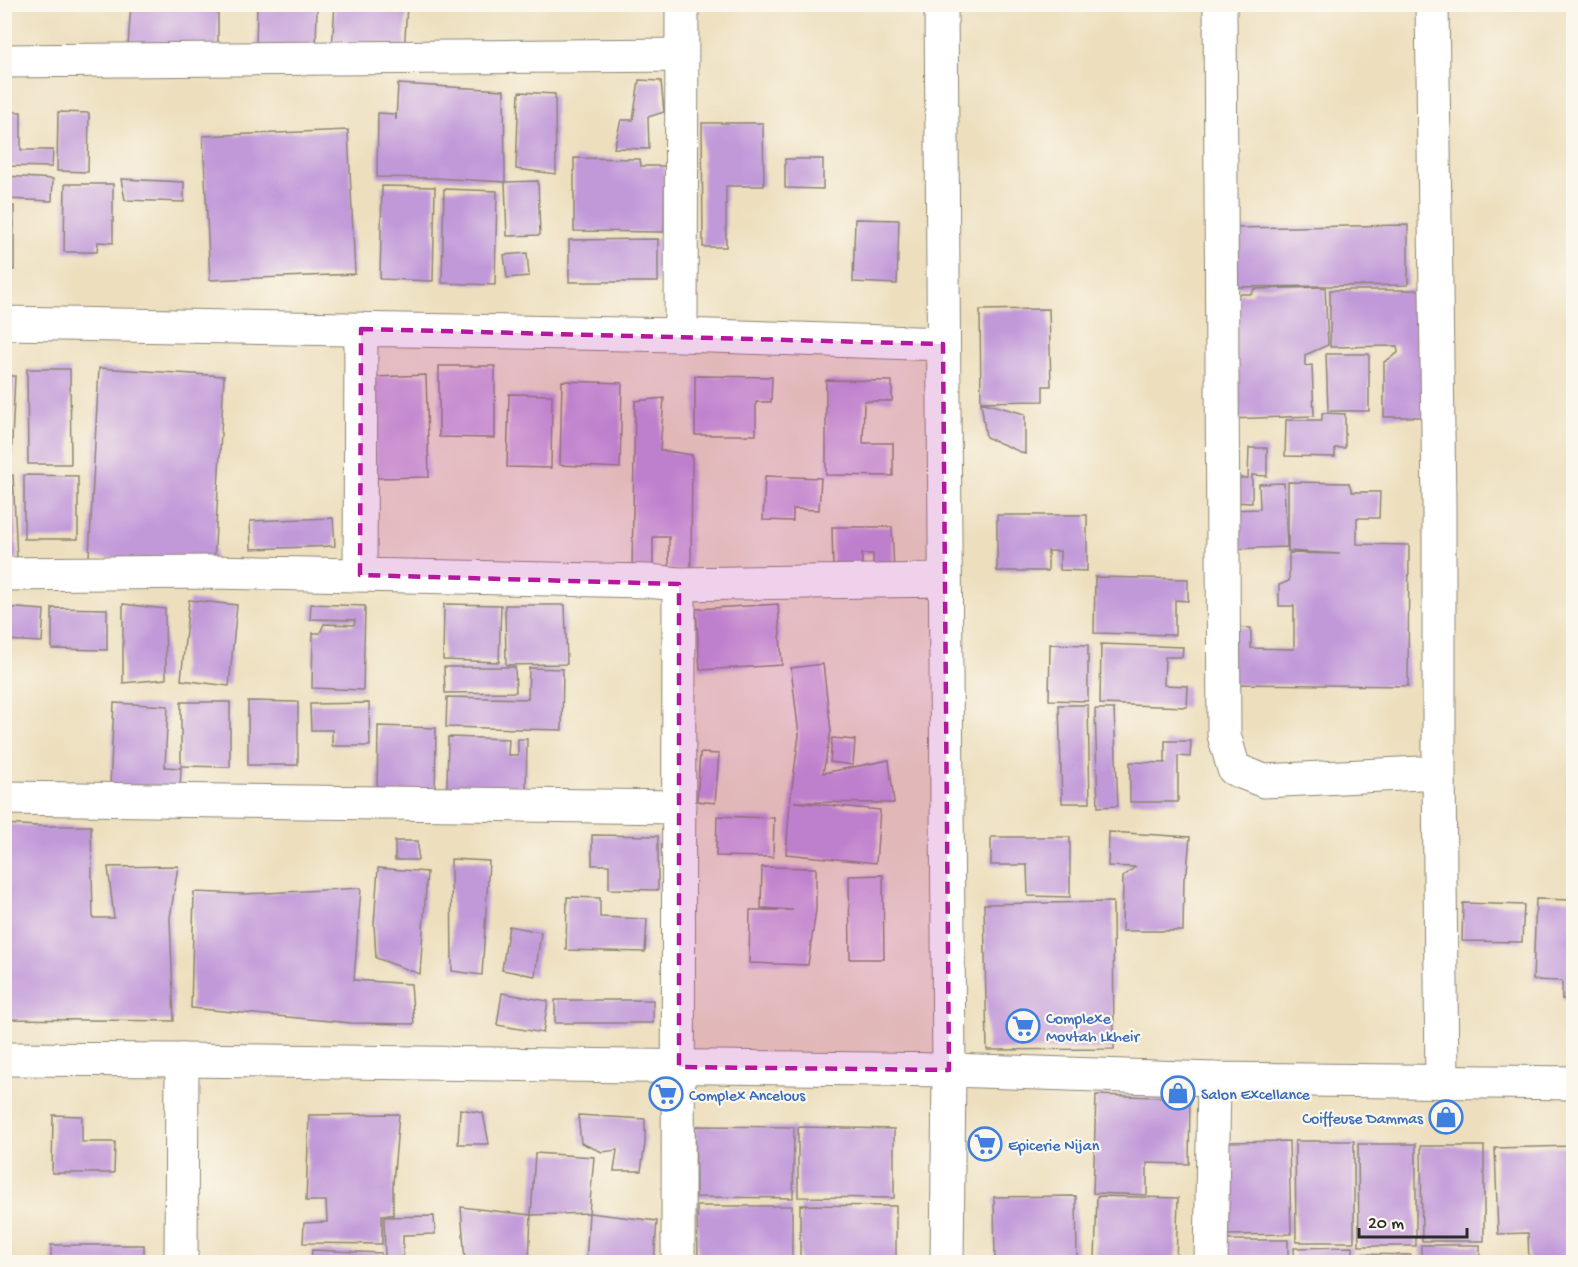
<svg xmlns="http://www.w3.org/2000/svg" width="1578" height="1267" font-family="'Gochi Hand',sans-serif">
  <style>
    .building { fill: #c199d9 }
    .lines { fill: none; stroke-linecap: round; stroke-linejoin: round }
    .minor-casing { stroke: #8c8574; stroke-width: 35 }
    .tertiary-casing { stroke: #8c8574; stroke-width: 35 }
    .minor { stroke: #fff; stroke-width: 33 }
    .tertiary { stroke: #fff; stroke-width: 33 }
    .marked { fill: #b5179e; fill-opacity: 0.2; stroke: #b5179e; stroke-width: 4.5; stroke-dasharray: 12 8; stroke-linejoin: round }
    .labels { text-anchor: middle; stroke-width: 4.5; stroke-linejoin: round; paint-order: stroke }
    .shop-label { font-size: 16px; fill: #366cbe; stroke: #fbf7ec; text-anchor: start }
  </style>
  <rect width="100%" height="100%" fill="#fbf7ec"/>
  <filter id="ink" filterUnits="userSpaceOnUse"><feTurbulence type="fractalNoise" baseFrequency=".0167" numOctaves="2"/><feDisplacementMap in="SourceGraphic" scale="12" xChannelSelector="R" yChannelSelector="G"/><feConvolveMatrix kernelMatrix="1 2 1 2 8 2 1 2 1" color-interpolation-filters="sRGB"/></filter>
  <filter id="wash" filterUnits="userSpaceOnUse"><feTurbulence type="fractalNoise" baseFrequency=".008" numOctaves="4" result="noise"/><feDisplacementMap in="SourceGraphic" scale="24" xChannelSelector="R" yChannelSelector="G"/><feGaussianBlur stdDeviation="1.35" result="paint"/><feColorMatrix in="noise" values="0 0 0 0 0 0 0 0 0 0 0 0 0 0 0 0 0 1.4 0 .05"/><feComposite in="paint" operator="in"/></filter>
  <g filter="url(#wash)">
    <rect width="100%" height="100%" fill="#eddfbe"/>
    <g id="blocks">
      <path class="building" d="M 131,4 L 218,4 L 218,59 L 127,60 Z
        M 257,4 L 317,4 L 316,51 L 256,48 Z
        M 335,4 L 407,4 L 404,54 L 332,49 Z
        M 639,80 L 661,81 L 664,112 L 648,117 L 649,149 L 614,148 L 621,120 L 633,120 Z
        M 398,84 L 504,90 L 505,182 L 538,181 L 540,235 L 507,236 L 505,182 L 434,178 L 377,177 L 378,113 L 395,114 L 396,120 Z
        M 519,92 L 555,94 L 556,174 L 516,169 Z
        M 4,112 L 21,112 L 21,150 L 53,150 L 52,167 L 4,166 Z
        M 58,112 L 89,113 L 88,172 L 57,171 Z
        M 702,123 L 763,123 L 764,186 L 726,186 L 726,247 L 703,247 Z
        M 348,130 L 355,274 L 210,280 L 203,136 Z
        M 574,158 L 640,159 L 641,166 L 665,166 L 664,232 L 574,231 Z
        M 785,159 L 823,159 L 823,189 L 785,188 Z
        M 5,176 L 53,179 L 52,201 L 5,199 Z
        M 121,179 L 184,182 L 184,202 L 125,200 Z
        M 65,184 L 113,184 L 113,243 L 98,242 L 97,252 L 64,252 Z
        M 382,186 L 435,187 L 433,281 L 380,279 Z
        M 444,189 L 497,191 L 495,285 L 442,283 Z
        M 4,206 L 14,206 L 14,270 L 4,270 Z
        M 855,219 L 899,220 L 897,284 L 853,282 Z
        M 1408,225 L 1408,285 L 1232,287 L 1230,228 Z
        M 658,239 L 658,282 L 569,282 L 569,240 Z
        M 527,253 L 529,276 L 507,278 L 504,255 Z
        M 1325,287 L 1328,345 L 1305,355 L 1305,366 L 1312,365 L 1314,416 L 1226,419 L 1237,294 L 1252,294 L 1254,289 Z
        M 1330,290 L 1424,290 L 1426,417 L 1384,417 L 1384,362 L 1398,353 L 1397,346 L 1330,347 Z
        M 1049,309 L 1051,386 L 1043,386 L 1043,401 L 981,402 L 980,310 Z
        M 1326,354 L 1369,354 L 1369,411 L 1328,411 Z
        M 439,366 L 495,366 L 495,438 L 439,437 Z
        M 99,368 L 224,376 L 214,565 L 89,557 Z
        M 27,369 L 70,369 L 71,464 L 28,464 Z
        M 426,375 L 429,477 L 376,478 L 373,377 Z
        M 4,376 L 15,376 L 11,461 L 4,461 Z
        M 695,376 L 772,377 L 771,402 L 756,402 L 756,435 L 695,435 Z
        M 826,380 L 892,381 L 892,401 L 864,401 L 863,443 L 893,443 L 893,476 L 826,475 Z
        M 562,381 L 622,383 L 620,468 L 560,465 Z
        M 509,394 L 552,395 L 551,468 L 507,467 Z
        M 664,398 L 660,450 L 692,455 L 691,570 L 669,570 L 669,537 L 653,537 L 653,570 L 632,570 L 635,401 Z
        M 981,402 L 1025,414 L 1025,454 L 986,437 Z
        M 1322,413 L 1345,414 L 1345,448 L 1335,448 L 1335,457 L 1285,456 L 1286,420 L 1322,420 Z
        M 1249,448 L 1267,448 L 1267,476 L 1252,475 L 1252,503 L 1229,502 L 1229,478 L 1248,478 Z
        M 13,475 L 17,559 L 5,560 L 5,476 Z
        M 24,475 L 78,476 L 78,539 L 24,539 Z
        M 765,476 L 821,478 L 819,510 L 793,509 L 793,521 L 763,520 Z
        M 1288,482 L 1349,483 L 1352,492 L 1380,492 L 1379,518 L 1357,518 L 1357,544 L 1409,545 L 1408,686 L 1230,684 L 1231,627 L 1251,628 L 1251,648 L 1294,649 L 1294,606 L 1279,606 L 1279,585 L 1289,581 L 1289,553 L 1340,554 L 1288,551 Z
        M 1284,483 L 1287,547 L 1229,549 L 1228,510 L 1260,509 L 1259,484 Z
        M 997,515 L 1087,515 L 1087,571 L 1060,570 L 1060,551 L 1048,551 L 1048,571 L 997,571 Z
        M 333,518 L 335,546 L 251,549 L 250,521 Z
        M 832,527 L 892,527 L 894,573 L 873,573 L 873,554 L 862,554 L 862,568 L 833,569 Z
        M 1095,577 L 1188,579 L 1188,601 L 1175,600 L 1175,635 L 1094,633 Z
        M 189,600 L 237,605 L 229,686 L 181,680 Z
        M 123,604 L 165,609 L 166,679 L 123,683 Z
        M 311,604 L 365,606 L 363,690 L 312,688 L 313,633 L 320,633 L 324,624 L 354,625 L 355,620 L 310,619 Z
        M 444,604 L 501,605 L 499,662 L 443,660 Z
        M 778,604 L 782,665 L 700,670 L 696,609 Z
        M 505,605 L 565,605 L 567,664 L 506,665 Z
        M 4,607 L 44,610 L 42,642 L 4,640 Z
        M 52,608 L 107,609 L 107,650 L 52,649 Z
        M 1050,644 L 1088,645 L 1088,701 L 1049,700 Z
        M 1101,644 L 1183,647 L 1182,657 L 1165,657 L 1164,685 L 1188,686 L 1187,707 L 1100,704 Z
        M 823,664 L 831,731 L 823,773 L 889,760 L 894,803 L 794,802 L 880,810 L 876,863 L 786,854 L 790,802 L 799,735 L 791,668 Z
        M 444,667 L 515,667 L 516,692 L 445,693 Z
        M 529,668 L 563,669 L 562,730 L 446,727 L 447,697 L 528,699 Z
        M 248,701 L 298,702 L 298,765 L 248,765 Z
        M 181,702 L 230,702 L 230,767 L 181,766 Z
        M 114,703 L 168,706 L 165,767 L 181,768 L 180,790 L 110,786 Z
        M 369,703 L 370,746 L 332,746 L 332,730 L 311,730 L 310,704 Z
        M 1059,705 L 1088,705 L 1090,803 L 1062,803 Z
        M 1095,709 L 1114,709 L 1118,806 L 1098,807 Z
        M 378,726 L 436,728 L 435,799 L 377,797 Z
        M 448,737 L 509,739 L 508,755 L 518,755 L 518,739 L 527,739 L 526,790 L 447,788 Z
        M 832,738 L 855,740 L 853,765 L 830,762 Z
        M 1165,741 L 1191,741 L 1190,757 L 1178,756 L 1178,802 L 1130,802 L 1130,762 L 1165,763 Z
        M 700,753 L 719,754 L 715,803 L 697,801 Z
        M 717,816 L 774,818 L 773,857 L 716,856 Z
        M 4,824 L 37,826 L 91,826 L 93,918 L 114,918 L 108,867 L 178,866 L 170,918 L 174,1021 L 4,1019 Z
        M 1109,832 L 1190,837 L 1187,871 L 1184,878 L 1183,931 L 1122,931 L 1123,877 L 1135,867 L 1108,866 Z
        M 592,835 L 658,836 L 658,890 L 609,889 L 609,865 L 592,865 Z
        M 991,837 L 1070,837 L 1070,897 L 1028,896 L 1027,865 L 991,865 Z
        M 395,841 L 418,841 L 418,860 L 395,860 Z
        M 451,859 L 489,861 L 482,975 L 452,971 Z
        M 762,867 L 816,868 L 816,910 L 808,965 L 749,963 L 750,910 L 793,910 L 761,908 Z
        M 378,868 L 427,872 L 420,974 L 376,958 L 374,924 Z
        M 883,875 L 884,959 L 850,959 L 849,876 Z
        M 361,888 L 354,980 L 411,984 L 414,1024 L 351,1023 L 191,1008 L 194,892 L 245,894 Z
        M 567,897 L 600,898 L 600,917 L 647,919 L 645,952 L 566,950 Z
        M 1536,899 L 1574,900 L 1574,999 L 1562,999 L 1562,981 L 1533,980 Z
        M 1113,902 L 1114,1049 L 987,1050 L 984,904 Z
        M 1463,903 L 1524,905 L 1522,942 L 1462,941 Z
        M 509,926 L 541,932 L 535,976 L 502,970 Z
        M 502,993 L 548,1001 L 543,1033 L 497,1025 Z
        M 555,1000 L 653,1000 L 653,1023 L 555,1023 Z
        M 1096,1095 L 1190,1098 L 1189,1164 L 1147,1163 L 1147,1195 L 1093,1193 Z
        M 460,1109 L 483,1113 L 489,1144 L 458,1144 Z
        M 399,1114 L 393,1184 L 393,1215 L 382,1215 L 382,1244 L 303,1243 L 304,1223 L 327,1222 L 326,1201 L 306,1201 L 309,1115 Z
        M 53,1115 L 82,1116 L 82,1142 L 115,1142 L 114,1173 L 52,1173 Z
        M 578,1115 L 645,1119 L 645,1143 L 641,1171 L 614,1171 L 617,1150 L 602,1152 L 581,1143 Z
        M 695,1126 L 794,1127 L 793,1198 L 696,1197 Z
        M 798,1127 L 894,1129 L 894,1198 L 798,1197 Z
        M 1289,1141 L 1291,1234 L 1226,1235 L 1224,1142 Z
        M 1295,1141 L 1354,1141 L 1354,1242 L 1296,1242 Z
        M 1358,1144 L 1416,1144 L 1416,1246 L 1359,1246 Z
        M 1421,1146 L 1484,1146 L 1484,1241 L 1422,1241 Z
        M 1574,1146 L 1574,1262 L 1529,1262 L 1528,1233 L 1498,1234 L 1495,1148 Z
        M 535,1153 L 594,1157 L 589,1213 L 531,1215 Z
        M 1076,1196 L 1077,1262 L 995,1262 L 994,1197 Z
        M 1097,1196 L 1178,1198 L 1176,1262 L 1095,1260 Z
        M 800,1205 L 896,1206 L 896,1262 L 800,1262 Z
        M 697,1206 L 792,1206 L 792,1261 L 698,1262 Z
        M 461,1207 L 531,1215 L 529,1262 L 465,1262 Z
        M 589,1213 L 657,1221 L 654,1262 L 586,1262 Z
        M 434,1216 L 435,1234 L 403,1235 L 403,1262 L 385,1262 L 384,1217 Z
        M 1222,1240 L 1288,1240 L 1288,1262 L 1222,1262 Z
        M 51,1245 L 144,1245 L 144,1262 L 51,1262 Z
        M 1421,1245 L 1480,1245 L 1480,1262 L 1421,1262 Z
        M 1353,1247 L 1353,1262 L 1295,1262 L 1294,1248 Z
        M 312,1250 L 381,1253 L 381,1262 L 311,1262 Z
        M 1358,1254 L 1411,1255 L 1411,1262 L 1357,1262 Z"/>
    </g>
  </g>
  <g filter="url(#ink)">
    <use href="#blocks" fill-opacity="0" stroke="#8c8574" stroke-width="1.5"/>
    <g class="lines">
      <g class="minor-casing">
        <path id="minor" d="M 941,4 L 949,1070 L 947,1262
          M 1220,4 L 1224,735 L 1234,769 L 1264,781 L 1439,772
          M 1432,4 L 1439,503 L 1439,772 L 1442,1082
          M 4,61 L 682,55
          M 4,323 L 681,335 L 943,344
          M 681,335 L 682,4
          M 4,574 L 209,572 L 647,581 L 679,584 L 678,1262
          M 360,575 L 361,329
          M 679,584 L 945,580
          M 4,798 L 679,807
          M 181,1262 L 182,1060
          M 1211,1262 L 1214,1079"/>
      </g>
      <g class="tertiary-casing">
        <path id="tertiary" d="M 4,1059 L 182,1060 L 949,1070 L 1214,1079 L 1574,1083"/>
      </g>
      <use href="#minor" class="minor"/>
      <use href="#tertiary" class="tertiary"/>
    </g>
  </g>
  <path class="marked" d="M 361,329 L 943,344 L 949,1070 L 679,1067 L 679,584 L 360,575 Z"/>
  <defs>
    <g id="supermarket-ring" transform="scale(1.725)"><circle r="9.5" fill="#fbf7ec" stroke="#3f7fe0" stroke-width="1.5"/><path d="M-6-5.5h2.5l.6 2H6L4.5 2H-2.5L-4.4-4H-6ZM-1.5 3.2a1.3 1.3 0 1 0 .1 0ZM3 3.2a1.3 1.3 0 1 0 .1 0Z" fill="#3f7fe0"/></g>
    <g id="shop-ring" transform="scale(1.725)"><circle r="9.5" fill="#fbf7ec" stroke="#3f7fe0" stroke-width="1.5"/><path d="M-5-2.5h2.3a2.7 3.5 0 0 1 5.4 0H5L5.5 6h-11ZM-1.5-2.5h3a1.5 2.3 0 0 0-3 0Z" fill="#3f7fe0"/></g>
  </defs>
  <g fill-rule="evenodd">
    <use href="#supermarket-ring" x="1023" y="1026"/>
    <use href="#shop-ring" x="1178" y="1093"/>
    <use href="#supermarket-ring" x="666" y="1094"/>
    <use href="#shop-ring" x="1446" y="1117"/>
    <use href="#supermarket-ring" x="985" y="1144"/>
  </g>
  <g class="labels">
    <g class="shop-label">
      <text x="1046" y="1023">Complexe<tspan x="1046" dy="18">Movtah Lkheir</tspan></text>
      <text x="1201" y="1099">Salon Excellance</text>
      <text x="689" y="1100">Complex Ancelous</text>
      <text x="1423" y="1123" text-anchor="end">Coiffeuse Dammas</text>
      <text x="1008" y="1150">Epicerie Nijan</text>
    </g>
  </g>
  <rect width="1578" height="1267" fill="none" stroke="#fbf7ec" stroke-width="24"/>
  <path d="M1359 1228v9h108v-9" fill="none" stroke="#2b2b2b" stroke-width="3"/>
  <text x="1368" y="1228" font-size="18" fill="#2b2b2b" stroke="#fbf7ec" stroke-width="4.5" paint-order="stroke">20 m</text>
</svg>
